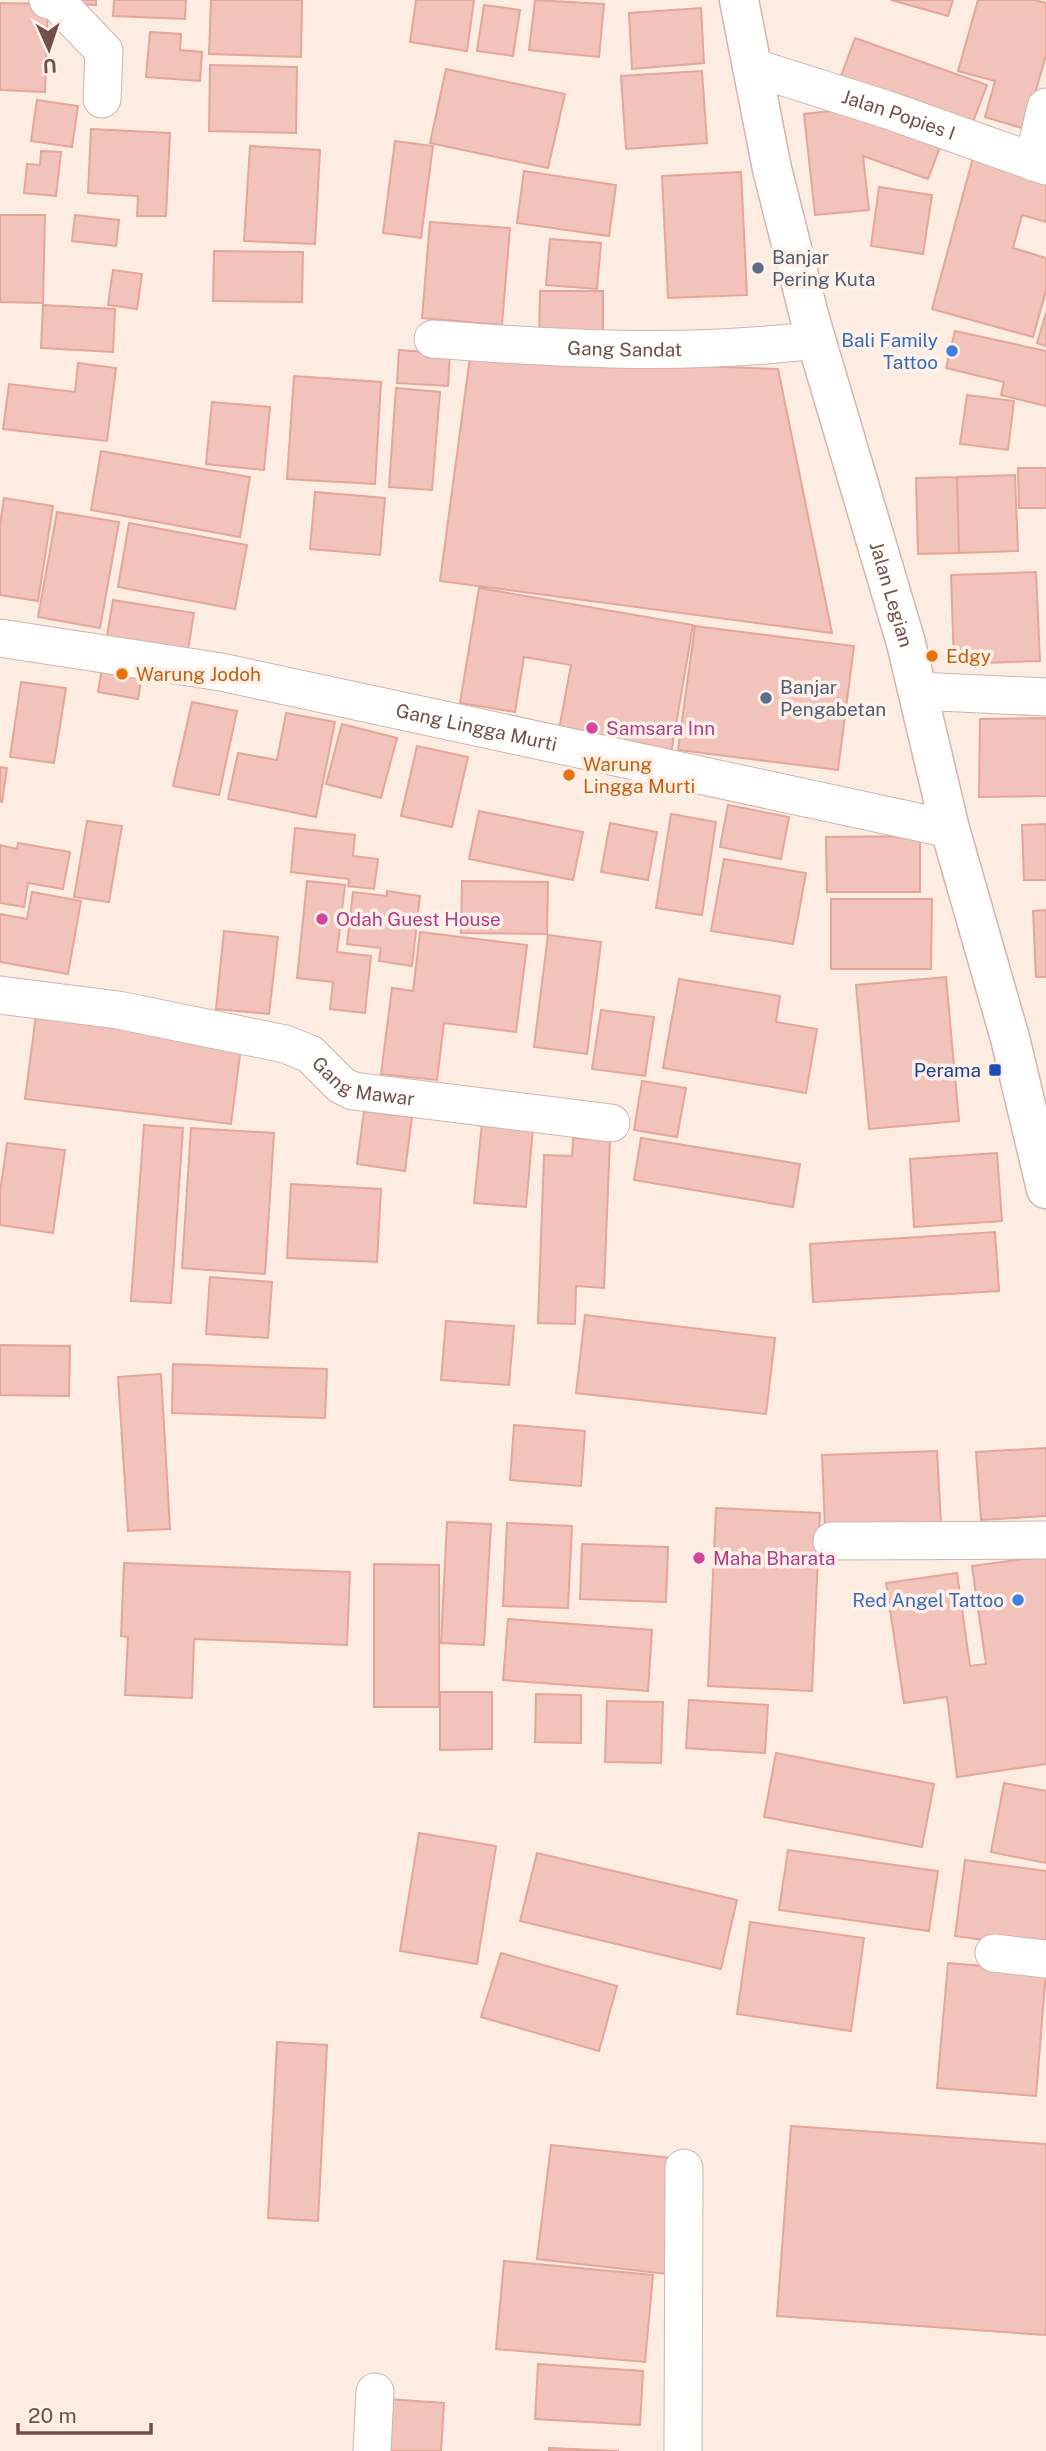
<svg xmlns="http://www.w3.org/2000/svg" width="1046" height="2451" font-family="'Public Sans',sans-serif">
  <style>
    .building { fill: #f2c3ba; stroke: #e5a69a; stroke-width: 2 }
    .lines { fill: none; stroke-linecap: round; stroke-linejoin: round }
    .minor-casing { stroke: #d0b4ac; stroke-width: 39 }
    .secondary-casing { stroke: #d5b4ab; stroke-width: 41 }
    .minor { stroke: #fff; stroke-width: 37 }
    .secondary { stroke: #fff; stroke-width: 38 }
    .service-dot { fill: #5c6f8a; stroke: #fff1e9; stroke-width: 2.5 }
    .shop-dot { fill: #3f7fe0; stroke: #fff1e9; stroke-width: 2.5 }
    .food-dot { fill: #e8710a; stroke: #fff1e9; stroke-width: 2.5 }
    .hotel-dot { fill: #d1479c; stroke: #fff1e9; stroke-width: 2.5 }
    .transit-dot { fill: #1a4fb4; stroke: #fff1e9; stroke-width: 2.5 }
    .labels { text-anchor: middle; stroke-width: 7; stroke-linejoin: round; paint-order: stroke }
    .street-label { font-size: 19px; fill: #744e48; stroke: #fff1e9 }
    .service-label { font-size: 19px; fill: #4e5e75; stroke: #fff1e9; text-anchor: start }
    .shop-label { font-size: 19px; fill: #366cbe; stroke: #fff1e9; text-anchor: end }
    .food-label { font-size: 19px; fill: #c56008; stroke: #fff1e9; text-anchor: start }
    .hotel-label { font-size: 19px; fill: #b23c85; stroke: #fff1e9; text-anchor: start }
    .transit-label { font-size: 19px; fill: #164399; stroke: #fff1e9; text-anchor: end }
  </style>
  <rect width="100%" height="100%" fill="#fcece2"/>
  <path class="building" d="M 76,0 L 96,0 L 96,5 L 76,4 Z
    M 114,0 L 186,0 L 185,19 L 113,16 Z
    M 211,0 L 302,0 L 301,57 L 209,54 Z
    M 416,0 L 474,0 L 467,51 L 410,42 Z
    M 535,0 L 604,4 L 599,57 L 529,50 Z
    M 891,0 L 953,0 L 948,16 Z
    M 978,0 L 1035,0 L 1046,3 L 1046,55 L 1025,129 L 985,117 L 995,81 L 958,71 Z
    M 0,3 L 48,4 L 45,92 L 0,90 Z
    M 484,5 L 520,10 L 513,56 L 477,51 Z
    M 701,8 L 704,63 L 632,69 L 629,13 Z
    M 150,32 L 181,34 L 180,50 L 202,52 L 200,81 L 146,77 Z
    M 855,38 L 987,85 L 968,135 L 837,87 Z
    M 210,65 L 297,67 L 296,133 L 209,131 Z
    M 446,69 L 565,94 L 548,168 L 430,143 Z
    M 702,71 L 707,143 L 626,149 L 621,76 Z
    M 37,100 L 78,106 L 72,147 L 31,141 Z
    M 858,108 L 943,139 L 928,179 L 863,156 L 869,210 L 815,215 L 804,114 Z
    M 91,129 L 170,133 L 166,216 L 137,216 L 138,196 L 88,193 Z
    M 395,141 L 433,146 L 421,238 L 383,233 Z
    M 250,146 L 320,150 L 315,244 L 244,241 Z
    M 41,151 L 61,152 L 56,196 L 24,193 L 27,164 L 40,165 Z
    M 974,154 L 1046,175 L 1046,222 L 1022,215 L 1013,248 L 1046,258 L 1046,291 L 1033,337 L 932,309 Z
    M 524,171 L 616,185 L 609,236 L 517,223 Z
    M 741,172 L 747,295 L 668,298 L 662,176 Z
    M 879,187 L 932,195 L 923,254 L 871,246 Z
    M 0,215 L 45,215 L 43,303 L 0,302 Z
    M 75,215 L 119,220 L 116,246 L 72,241 Z
    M 430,222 L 510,228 L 502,325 L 422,318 Z
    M 550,239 L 601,243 L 597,289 L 546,285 Z
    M 214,251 L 303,252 L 302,302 L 213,301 Z
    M 113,270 L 142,274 L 137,309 L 108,305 Z
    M 540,291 L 603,291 L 603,344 L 539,344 Z
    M 43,305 L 115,309 L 113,352 L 41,348 Z
    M 1046,313 L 1046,346 L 1037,343 Z
    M 955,331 L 1046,351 L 1046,406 L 1001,395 L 1004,382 L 946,368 Z
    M 399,350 L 450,354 L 448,386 L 397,383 Z
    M 470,357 L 778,369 L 832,633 L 440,581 Z
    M 78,363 L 116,368 L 107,441 L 3,429 L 9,384 L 75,392 Z
    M 294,376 L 381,382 L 375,484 L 287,479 Z
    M 396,388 L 440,392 L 432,490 L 389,487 Z
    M 967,395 L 1014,401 L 1008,450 L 960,444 Z
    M 212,402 L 270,407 L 264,470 L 206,464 Z
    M 101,451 L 250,477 L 240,537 L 91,510 Z
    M 1018,468 L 1046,468 L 1046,508 L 1019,508 Z
    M 1015,475 L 1018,551 L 959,553 L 957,477 Z
    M 957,477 L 959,553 L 918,554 L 916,478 Z
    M 315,492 L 385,498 L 380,555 L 310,549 Z
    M 4,498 L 53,506 L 38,601 L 0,595 L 0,524 Z
    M 57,512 L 119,522 L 100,628 L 38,617 Z
    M 129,523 L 247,545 L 235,609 L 118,587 Z
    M 1036,572 L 1040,661 L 954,664 L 951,575 Z
    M 479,588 L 693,625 L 671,754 L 558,735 L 571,665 L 524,657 L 515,712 L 460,703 Z
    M 113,600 L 194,613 L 185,667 L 104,654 Z
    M 695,626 L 854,646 L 838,770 L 678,750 Z
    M 103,662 L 143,669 L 138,699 L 98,692 Z
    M 21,682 L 66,688 L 54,763 L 10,757 Z
    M 192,702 L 237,711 L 219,795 L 173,786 Z
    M 286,713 L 335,722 L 316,817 L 228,799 L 238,753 L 277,760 Z
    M 1046,718 L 1046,796 L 979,797 L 980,719 Z
    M 342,724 L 397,738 L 381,798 L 326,784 Z
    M 417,746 L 468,757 L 452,827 L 401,816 Z
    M 0,767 L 7,768 L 2,802 L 0,802 Z
    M 728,805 L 789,817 L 781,859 L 720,847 Z
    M 479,811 L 583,832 L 573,880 L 469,859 Z
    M 671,814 L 716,822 L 702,915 L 656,908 Z
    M 87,821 L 122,826 L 109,902 L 74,897 Z
    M 610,823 L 657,832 L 648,880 L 601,872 Z
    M 1046,824 L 1046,880 L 1024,880 L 1022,825 Z
    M 295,828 L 355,835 L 353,856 L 378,859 L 374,889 L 348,886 L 349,879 L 291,872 Z
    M 920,836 L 920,892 L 827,892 L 826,837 Z
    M 18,843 L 70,852 L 63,889 L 28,883 L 24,907 L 0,903 L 0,845 L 17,849 Z
    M 724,859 L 806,873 L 793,944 L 711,931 Z
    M 307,881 L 345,885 L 337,952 L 371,956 L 365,1013 L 330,1009 L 333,982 L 297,978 Z
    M 462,881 L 548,882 L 547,934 L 461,933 Z
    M 387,891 L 420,896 L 412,966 L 379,961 L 381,948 L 347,944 L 353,892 L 387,896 Z
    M 32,892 L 81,901 L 68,974 L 0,962 L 0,914 L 27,919 Z
    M 831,899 L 932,899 L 931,969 L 831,969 Z
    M 1046,910 L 1046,977 L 1036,977 L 1033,911 Z
    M 224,931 L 278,937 L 269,1014 L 216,1009 Z
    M 420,932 L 527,945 L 516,1032 L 444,1023 L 437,1080 L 381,1074 L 392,988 L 413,991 Z
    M 548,935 L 601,942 L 587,1054 L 534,1047 Z
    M 946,977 L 959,1121 L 869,1129 L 856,985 Z
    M 679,979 L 780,996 L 776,1022 L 817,1029 L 806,1093 L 663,1068 Z
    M 601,1010 L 654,1017 L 645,1076 L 592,1069 Z
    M 36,1015 L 242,1040 L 231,1124 L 25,1099 Z
    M 642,1081 L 686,1088 L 677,1137 L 634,1130 Z
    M 364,1111 L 412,1117 L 405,1171 L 357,1164 Z
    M 482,1123 L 533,1128 L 526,1207 L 474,1203 Z
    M 144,1125 L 183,1128 L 171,1303 L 131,1301 Z
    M 191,1128 L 274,1133 L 265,1274 L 182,1268 Z
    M 573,1138 L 610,1139 L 604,1288 L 576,1286 L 575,1324 L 538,1323 L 544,1155 L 572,1156 Z
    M 641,1138 L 800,1164 L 793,1207 L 634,1180 Z
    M 7,1143 L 65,1150 L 53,1233 L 0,1225 L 0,1192 Z
    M 997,1153 L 1002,1221 L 914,1227 L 910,1159 Z
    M 291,1184 L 381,1189 L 377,1262 L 287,1258 Z
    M 995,1232 L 999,1291 L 813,1302 L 810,1244 Z
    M 210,1277 L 272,1282 L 268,1338 L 206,1334 Z
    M 585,1315 L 775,1338 L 766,1414 L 576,1393 Z
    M 446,1321 L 514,1326 L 509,1385 L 441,1380 Z
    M 0,1345 L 70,1346 L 69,1396 L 0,1395 Z
    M 173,1364 L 327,1369 L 325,1418 L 172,1413 Z
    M 161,1374 L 170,1529 L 128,1531 L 118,1377 Z
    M 514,1425 L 585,1431 L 581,1486 L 510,1480 Z
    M 1046,1448 L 1046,1516 L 981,1520 L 976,1452 Z
    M 937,1451 L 941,1524 L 825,1528 L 822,1455 Z
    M 716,1508 L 820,1513 L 812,1691 L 708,1686 Z
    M 447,1522 L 491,1524 L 484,1645 L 441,1643 Z
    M 507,1523 L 572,1526 L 568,1608 L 503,1606 Z
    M 582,1544 L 668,1547 L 666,1602 L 580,1599 Z
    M 1046,1556 L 1046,1764 L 957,1777 L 947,1697 L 904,1703 L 886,1583 L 957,1573 L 970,1666 L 986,1664 L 972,1566 Z
    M 124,1563 L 350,1572 L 347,1645 L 194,1639 L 192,1698 L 125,1695 L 128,1637 L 121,1636 Z
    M 374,1564 L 439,1565 L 439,1707 L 374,1707 Z
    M 508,1619 L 652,1630 L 648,1691 L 503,1680 Z
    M 440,1692 L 492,1692 L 492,1749 L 440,1750 Z
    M 536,1694 L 581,1695 L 581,1743 L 535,1742 Z
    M 689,1700 L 768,1705 L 765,1753 L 686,1748 Z
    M 607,1701 L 663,1702 L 661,1763 L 605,1762 Z
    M 776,1753 L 934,1784 L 922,1847 L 764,1817 Z
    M 1004,1783 L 1046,1791 L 1046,1863 L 991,1852 Z
    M 419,1833 L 496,1846 L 477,1964 L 400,1951 Z
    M 788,1850 L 938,1871 L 929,1931 L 779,1910 Z
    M 537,1853 L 737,1900 L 721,1969 L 520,1921 Z
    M 965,1860 L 1046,1871 L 1046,1949 L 955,1936 Z
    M 750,1922 L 864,1938 L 851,2031 L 737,2014 Z
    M 501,1953 L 617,1986 L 599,2051 L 481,2017 Z
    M 948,1963 L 1046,1971 L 1036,2096 L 937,2088 Z
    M 277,2042 L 327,2045 L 318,2221 L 268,2218 Z
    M 791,2126 L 1046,2144 L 1046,2335 L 777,2316 Z
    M 551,2145 L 680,2159 L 667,2274 L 537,2259 Z
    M 504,2261 L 653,2275 L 645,2362 L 496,2349 Z
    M 538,2364 L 643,2371 L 640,2425 L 535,2419 Z
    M 387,2399 L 444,2403 L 441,2451 L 383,2451 Z
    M 549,2448 L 619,2451 L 549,2451 Z"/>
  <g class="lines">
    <g class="minor-casing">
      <g id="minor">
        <path d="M 48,0 L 55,0 L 104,51 L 102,99"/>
        <path id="s1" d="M 752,67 L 888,110 L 1046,166"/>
        <path d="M 1033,162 L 1046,107"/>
        <path id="s2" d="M 433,339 C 561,349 688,356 816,340"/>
        <path id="s3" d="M 0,638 L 221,672 L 950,829"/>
        <path d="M 917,691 L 1046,697"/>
        <path id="s4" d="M 0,995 L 118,1010 L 285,1044 L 310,1054 L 341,1085 L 353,1091 L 611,1123"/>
        <path d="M 832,1541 L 1046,1540"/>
        <path d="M 994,1953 L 1046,1959"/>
        <path d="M 372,2451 L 375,2392"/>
        <path d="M 683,2451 L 684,2168"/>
      </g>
    </g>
    <g class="secondary-casing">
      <g id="secondary">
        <path id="s5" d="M 739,0 L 772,169 L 810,319 L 906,643 L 950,829 L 1010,1038 L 1046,1189"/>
      </g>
    </g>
    <use href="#minor" class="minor"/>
    <use href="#secondary" class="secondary"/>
  </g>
  <g class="service-dot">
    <circle cx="758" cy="268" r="7"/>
    <circle cx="766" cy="698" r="7"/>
  </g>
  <g class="shop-dot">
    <circle cx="952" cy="351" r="7"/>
    <circle cx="1018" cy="1600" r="7"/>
  </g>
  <g class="food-dot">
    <circle cx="932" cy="656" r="7"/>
    <circle cx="122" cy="674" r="7"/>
    <circle cx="569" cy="775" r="7"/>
  </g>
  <g class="hotel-dot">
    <circle cx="592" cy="728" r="7"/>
    <circle cx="322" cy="919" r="7"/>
    <circle cx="699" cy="1558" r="7"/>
  </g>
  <rect class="transit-dot" x="988" y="1063" width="14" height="14" rx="3.5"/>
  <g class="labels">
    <g class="street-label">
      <text dy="7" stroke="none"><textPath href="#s1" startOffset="154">Jalan Popies I</textPath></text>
      <text dy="7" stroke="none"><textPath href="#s2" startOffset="192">Gang Sandat</textPath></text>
      <text dy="7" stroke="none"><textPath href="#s5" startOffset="614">Jalan Legian</textPath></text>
      <text dy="7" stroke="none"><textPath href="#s3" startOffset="485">Gang Lingga Murti</textPath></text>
      <text dy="7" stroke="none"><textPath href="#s4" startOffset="380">Gang Mawar</textPath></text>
    </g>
    <g class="service-label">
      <text x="772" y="264">Banjar<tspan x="772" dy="22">Pering Kuta</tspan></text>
      <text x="780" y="694">Banjar<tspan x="780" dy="22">Pengabetan</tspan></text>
    </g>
    <g class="shop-label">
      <text x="938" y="347">Bali Family<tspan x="938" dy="22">Tattoo</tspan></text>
      <text x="1004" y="1607">Red Angel Tattoo</text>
    </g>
    <g class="food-label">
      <text x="946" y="663">Edgy</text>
      <text x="136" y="681">Warung Jodoh</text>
      <text x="583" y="771">Warung<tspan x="583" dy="22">Lingga Murti</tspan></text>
    </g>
    <g class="hotel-label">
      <text x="606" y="735">Samsara Inn</text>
      <text x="336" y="926">Odah Guest House</text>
      <text x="713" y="1565">Maha Bharata</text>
    </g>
    <g class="transit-label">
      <text x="981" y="1077">Perama</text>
    </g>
  </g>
  <g transform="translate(49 49) rotate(177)" stroke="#fff1e9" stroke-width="5" paint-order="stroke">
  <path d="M0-5L12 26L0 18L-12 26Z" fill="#744e48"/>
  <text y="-10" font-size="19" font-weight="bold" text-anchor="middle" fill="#744e48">U</text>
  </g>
  <path d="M18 2423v10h133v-10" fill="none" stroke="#744e48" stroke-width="3.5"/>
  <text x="28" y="2423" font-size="21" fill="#744e48" stroke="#fff1e9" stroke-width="5" paint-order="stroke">20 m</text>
</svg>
